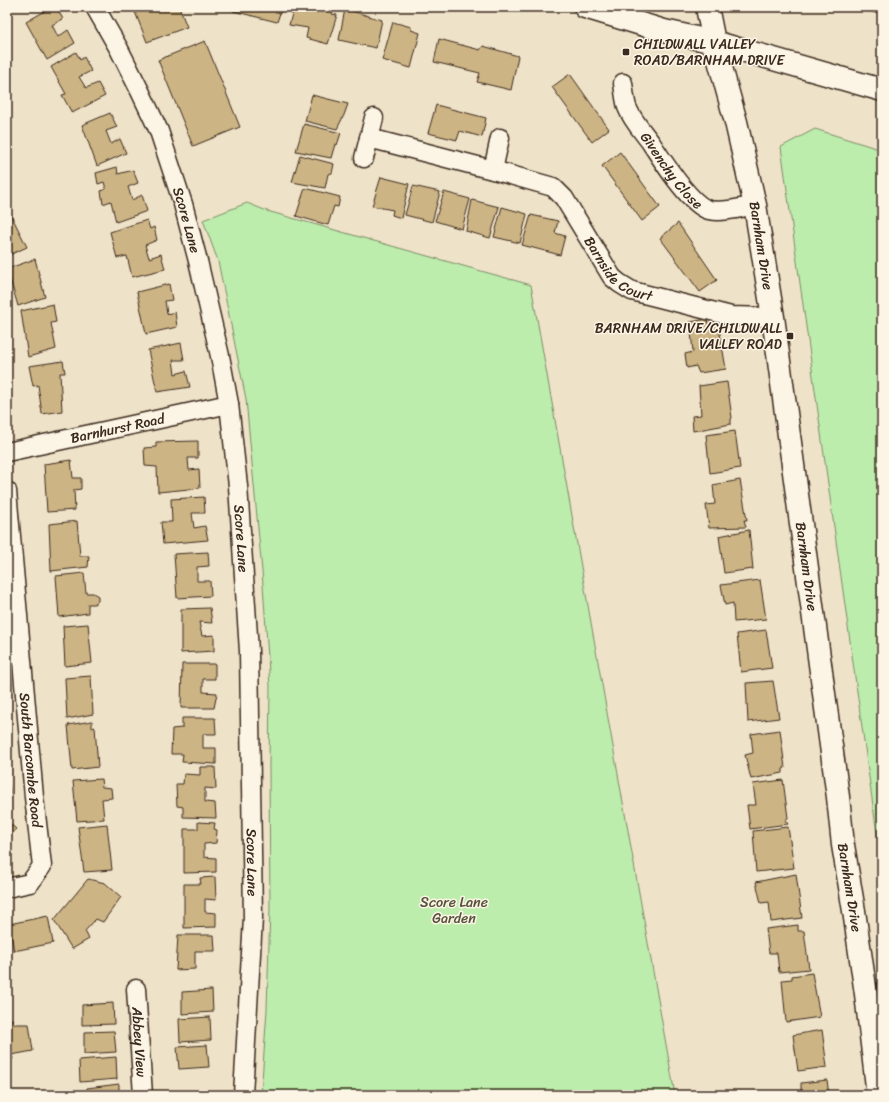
<svg xmlns="http://www.w3.org/2000/svg" width="889" height="1102" font-family="Sriracha,sans-serif">
  <style>
    .green { fill: #bcedad; stroke: #7c8c66 }
    .building { fill: #cdb484; stroke: #3b2a1e }
    .lines { fill: none; stroke-linecap: round; stroke-linejoin: round }
    .minor-casing { stroke: #3b2a1e; stroke-width: 21 }
    .tertiary-casing { stroke: #3b2a1e; stroke-width: 25 }
    .secondary-casing { stroke: #3b2a1e; stroke-width: 25 }
    .minor { stroke: #fcf5e5; stroke-width: 18 }
    .tertiary { stroke: #fcf5e5; stroke-width: 22 }
    .secondary { stroke: #fcf5e5; stroke-width: 22 }
    .poi-dot { fill: #3b2a1e; stroke: #fcf5e5; stroke-width: 1.5 }
    .labels { text-anchor: middle; stroke-width: 3; stroke-linejoin: round; paint-order: stroke }
    .poi-label { font-size: 14px; fill: #3b2a1e; stroke: #fcf5e5; text-anchor: start }
    .street-label { font-size: 14px; fill: #3b2a1e; stroke: #fcf5e5 }
    .park-label { font-size: 14px; fill: #55513b; stroke: #fcf5e5 }
  </style>
  <rect width="100%" height="100%" fill="#eee2c8"/>
  <filter id="ink" filterUnits="userSpaceOnUse"><feTurbulence type="fractalNoise" baseFrequency=".025" numOctaves="2"/><feDisplacementMap in="SourceGraphic" scale="8" xChannelSelector="R" yChannelSelector="G"/><feConvolveMatrix kernelMatrix="1 2 1 2 8 2 1 2 1" color-interpolation-filters="sRGB"/></filter>
  <g filter="url(#ink)">
    <path class="green" d="M 815,129 L 882,150 L 882,870 L 781,147 Z
      M 247,203 L 267,211 L 531,285 L 675,1095 L 261,1095 L 267,1010 L 270,909 L 269,767 L 270,686 L 262,571 L 246,399 L 218,261 L 203,220 Z"/>
    <path class="building" d="M 52,7 L 56,7 L 63,19 L 52,25 L 58,37 L 68,30 L 75,43 L 47,60 L 26,22 Z
      M 133,7 L 179,7 L 187,27 L 147,42 Z
      M 234,7 L 282,7 L 277,22 L 233,11 Z
      M 294,7 L 334,7 L 332,14 L 337,15 L 328,44 L 306,38 L 308,28 L 289,25 Z
      M 859,7 L 882,7 L 882,15 L 859,8 Z
      M 345,9 L 382,20 L 376,48 L 339,40 Z
      M 393,22 L 411,27 L 411,30 L 420,33 L 411,68 L 382,60 Z
      M 439,39 L 480,50 L 483,46 L 518,56 L 511,90 L 477,82 L 480,73 L 434,62 Z
      M 205,41 L 240,127 L 193,146 L 158,60 Z
      M 76,52 L 80,60 L 84,57 L 91,71 L 79,77 L 86,88 L 98,83 L 105,96 L 72,113 L 62,95 L 66,94 L 51,67 Z
      M 570,74 L 609,129 L 592,142 L 552,87 Z
      M 312,95 L 348,104 L 344,115 L 337,129 L 305,121 Z
      M 436,105 L 486,118 L 482,137 L 460,131 L 457,140 L 428,133 Z
      M 110,113 L 117,127 L 106,131 L 111,144 L 120,139 L 126,153 L 97,166 L 82,125 Z
      M 304,124 L 341,133 L 337,145 L 335,144 L 331,158 L 296,151 Z
      M 620,152 L 660,207 L 642,221 L 602,166 Z
      M 300,155 L 334,164 L 332,173 L 328,174 L 325,188 L 292,182 Z
      M 117,167 L 118,174 L 133,170 L 138,183 L 128,187 L 132,200 L 142,195 L 147,211 L 116,222 L 111,201 L 103,204 L 101,191 L 106,189 L 104,182 L 98,184 L 96,173 Z
      M 381,177 L 409,184 L 401,218 L 392,215 L 393,210 L 372,206 Z
      M 413,186 L 440,192 L 432,222 L 405,215 Z
      M 305,188 L 340,197 L 338,207 L 334,206 L 328,225 L 296,216 Z
      M 444,192 L 470,199 L 462,229 L 435,221 Z
      M 472,200 L 499,207 L 490,238 L 466,231 Z
      M 502,207 L 527,214 L 520,243 L 494,237 Z
      M 9,211 L 27,247 L 7,256 L 7,212 Z
      M 531,215 L 558,221 L 555,233 L 565,236 L 560,255 L 522,245 Z
      M 147,220 L 150,229 L 154,227 L 157,240 L 145,245 L 149,258 L 161,254 L 165,269 L 132,277 L 127,256 L 117,258 L 110,232 Z
      M 678,223 L 717,280 L 700,292 L 660,238 Z
      M 35,259 L 45,297 L 18,306 L 7,269 Z
      M 169,284 L 172,300 L 165,301 L 167,314 L 175,312 L 177,327 L 146,334 L 137,292 Z
      M 53,304 L 56,322 L 51,323 L 56,349 L 28,357 L 21,311 Z
      M 707,319 L 708,324 L 718,322 L 726,369 L 699,373 L 696,366 L 687,368 L 685,354 L 693,352 L 690,322 Z
      M 181,343 L 184,360 L 173,360 L 175,374 L 186,371 L 190,387 L 157,392 L 148,350 Z
      M 63,361 L 65,373 L 60,373 L 62,411 L 42,414 L 38,385 L 33,386 L 29,366 Z
      M 727,382 L 732,418 L 731,419 L 731,424 L 693,431 L 692,416 L 701,415 L 699,386 Z
      M 735,431 L 740,468 L 710,473 L 706,435 Z
      M 198,441 L 198,458 L 188,458 L 189,470 L 199,469 L 200,488 L 158,492 L 157,467 L 145,466 L 144,448 L 156,447 L 156,442 Z
      M 71,460 L 73,478 L 81,478 L 81,489 L 74,490 L 75,510 L 47,512 L 44,464 Z
      M 740,480 L 747,520 L 744,520 L 746,527 L 709,528 L 706,505 L 715,504 L 713,485 Z
      M 204,497 L 205,513 L 192,513 L 194,528 L 205,526 L 208,540 L 163,544 L 161,522 L 172,522 L 171,499 Z
      M 77,521 L 80,556 L 89,556 L 88,567 L 51,571 L 49,524 Z
      M 749,530 L 753,569 L 724,573 L 719,536 Z
      M 208,552 L 209,566 L 197,567 L 197,581 L 210,581 L 211,596 L 177,598 L 174,554 Z
      M 84,573 L 86,593 L 93,593 L 98,596 L 98,601 L 94,604 L 88,604 L 88,613 L 59,617 L 56,576 Z
      M 760,580 L 766,619 L 734,622 L 733,603 L 725,605 L 721,585 Z
      M 210,608 L 212,623 L 199,622 L 202,636 L 214,635 L 214,651 L 181,653 L 181,609 Z
      M 88,624 L 92,663 L 65,666 L 63,626 Z
      M 766,630 L 772,668 L 741,672 L 737,634 Z
      M 182,664 L 215,664 L 215,679 L 203,679 L 203,692 L 217,693 L 214,708 L 181,708 Z
      M 91,676 L 93,714 L 67,719 L 65,678 Z
      M 773,681 L 779,718 L 748,722 L 746,683 Z
      M 182,718 L 215,718 L 216,734 L 203,734 L 203,748 L 216,748 L 216,764 L 182,762 L 183,754 L 171,754 L 172,729 L 182,728 Z
      M 92,721 L 92,728 L 95,727 L 98,767 L 72,770 L 68,725 Z
      M 780,730 L 785,768 L 783,769 L 783,773 L 751,779 L 745,755 L 753,753 L 751,734 Z
      M 200,767 L 215,767 L 216,789 L 205,788 L 205,802 L 215,803 L 216,818 L 183,817 L 183,807 L 177,806 L 176,784 L 183,784 L 184,774 L 200,775 Z
      M 7,771 L 10,794 L 7,794 Z
      M 101,779 L 102,787 L 111,788 L 112,798 L 102,799 L 104,819 L 77,821 L 73,781 Z
      M 783,780 L 788,818 L 785,820 L 788,824 L 750,829 L 747,805 L 756,805 L 753,784 Z
      M 7,821 L 16,829 L 7,840 Z
      M 198,822 L 215,823 L 214,829 L 217,830 L 216,843 L 204,844 L 204,857 L 216,858 L 216,872 L 184,873 L 184,829 L 198,829 Z
      M 107,824 L 112,870 L 84,872 L 78,827 Z
      M 788,827 L 794,868 L 756,872 L 753,831 Z
      M 796,874 L 802,918 L 771,922 L 769,902 L 761,903 L 756,882 Z
      M 215,877 L 216,900 L 205,899 L 205,912 L 216,913 L 216,927 L 184,928 L 184,884 L 201,884 L 200,878 Z
      M 88,879 L 105,883 L 121,897 L 103,922 L 96,919 L 85,931 L 89,939 L 72,949 L 54,920 Z
      M 48,916 L 53,943 L 14,951 L 9,924 Z
      M 798,925 L 798,931 L 804,931 L 809,969 L 779,972 L 777,953 L 769,953 L 766,929 Z
      M 178,935 L 214,935 L 215,951 L 195,951 L 195,969 L 176,970 Z
      M 812,973 L 820,1017 L 786,1022 L 782,980 L 792,979 L 792,976 Z
      M 212,990 L 213,1012 L 182,1014 L 182,992 Z
      M 113,1003 L 114,1024 L 82,1025 L 82,1005 Z
      M 210,1017 L 211,1040 L 180,1042 L 179,1019 Z
      M 7,1019 L 12,1019 L 15,1024 L 29,1024 L 33,1051 L 11,1055 L 13,1059 L 7,1060 Z
      M 822,1030 L 827,1067 L 798,1071 L 793,1035 Z
      M 114,1031 L 116,1052 L 84,1054 L 84,1032 Z
      M 207,1045 L 209,1067 L 179,1069 L 177,1047 Z
      M 116,1057 L 117,1079 L 80,1082 L 79,1060 Z
      M 827,1080 L 829,1095 L 801,1095 L 801,1083 Z
      M 119,1084 L 119,1095 L 87,1095 L 87,1088 Z"/>
    <g class="lines">
      <g class="minor-casing">
        <g id="minor">
          <path id="s1" d="M 95,7 L 119,49 L 140,91 L 159,131 L 183,204 L 198,261 L 220,356 L 229,404 L 238,486 L 249,651 L 253,918 L 243,1095"/>
          <path id="s2" d="M 623,83 C 624,91 625,100 627,107 C 632,120 643,132 651,143 C 662,160 688,201 706,209 C 718,214 741,208 755,205"/>
          <path id="s3" d="M 369,138 L 493,170 L 553,187 L 564,198 L 612,277 L 619,283 L 632,291 L 731,316 L 773,317"/>
          <path d="M 364,158 L 374,118"/>
          <path d="M 493,170 L 500,138"/>
          <path id="s4" d="M 7,452 L 229,404"/>
          <path id="s5" d="M 7,491 L 34,797 L 42,866 L 30,883 L 7,888"/>
          <path id="s6" d="M 136,989 L 143,1095"/>
        </g>
      </g>
      <g class="tertiary-casing">
        <g id="tertiary">
          <path id="s7" d="M 707,7 L 714,42 L 736,122 L 755,205 L 773,317 L 838,797 L 843,845 L 854,911 L 866,994 L 878,1095"/>
        </g>
      </g>
      <g class="secondary-casing">
        <path id="secondary" d="M 585,7 L 664,31 L 714,42 L 882,90"/>
      </g>
      <use href="#minor" class="minor"/>
      <use href="#tertiary" class="tertiary"/>
      <use href="#secondary" class="secondary"/>
    </g>
  </g>
  <g class="poi-dot">
    <rect x="622" y="48" width="8" height="8" rx="2"/>
    <rect x="786" y="332" width="8" height="8" rx="2"/>
  </g>
  <g class="labels">
    <g class="poi-label">
      <text x="634" y="49">CHILDWALL VALLEY<tspan x="634" dy="16">ROAD/BARNHAM DRIVE</tspan></text>
      <text x="782" y="333" text-anchor="end">BARNHAM DRIVE/CHILDWALL<tspan x="782" dy="16">VALLEY ROAD</tspan></text>
    </g>
    <g class="street-label">
      <text dy="5" stroke="none"><textPath href="#s2" startOffset="102">Givenchy Close</textPath></text>
      <text dy="5" stroke="none"><textPath href="#s1" startOffset="233">Score Lane</textPath></text>
      <text dy="5" stroke="none"><textPath href="#s7" startOffset="245">Barnham Drive</textPath></text>
      <text dy="5" stroke="none"><textPath href="#s3" startOffset="298">Barnside Court</textPath></text>
      <text dy="5" stroke="none"><textPath href="#s4" startOffset="113">Barnhurst Road</textPath></text>
      <text dy="5" stroke="none"><textPath href="#s1" startOffset="557">Score Lane</textPath></text>
      <text dy="5" stroke="none"><textPath href="#s7" startOffset="569">Barnham Drive</textPath></text>
      <text dy="5" stroke="none"><textPath href="#s5" startOffset="270">South Barcombe Road</textPath></text>
      <text dy="5" stroke="none"><textPath href="#s1" startOffset="881">Score Lane</textPath></text>
      <text dy="5" stroke="none"><textPath href="#s7" startOffset="893">Barnham Drive</textPath></text>
      <text dy="5" stroke="none"><textPath href="#s6" startOffset="53">Abbey View</textPath></text>
    </g>
    <g class="park-label">
      <text x="454" y="907">Score Lane<tspan x="454" dy="16">Garden</tspan></text>
    </g>
  </g>
  <rect width="889" height="1102" fill="none" stroke="#fcf5e5" stroke-width="24"/>
  <rect x="12" y="12" width="865" height="1078" fill="none" stroke="#3b2a1e" stroke-width="1.5" filter="url(#ink)"/>
</svg>
